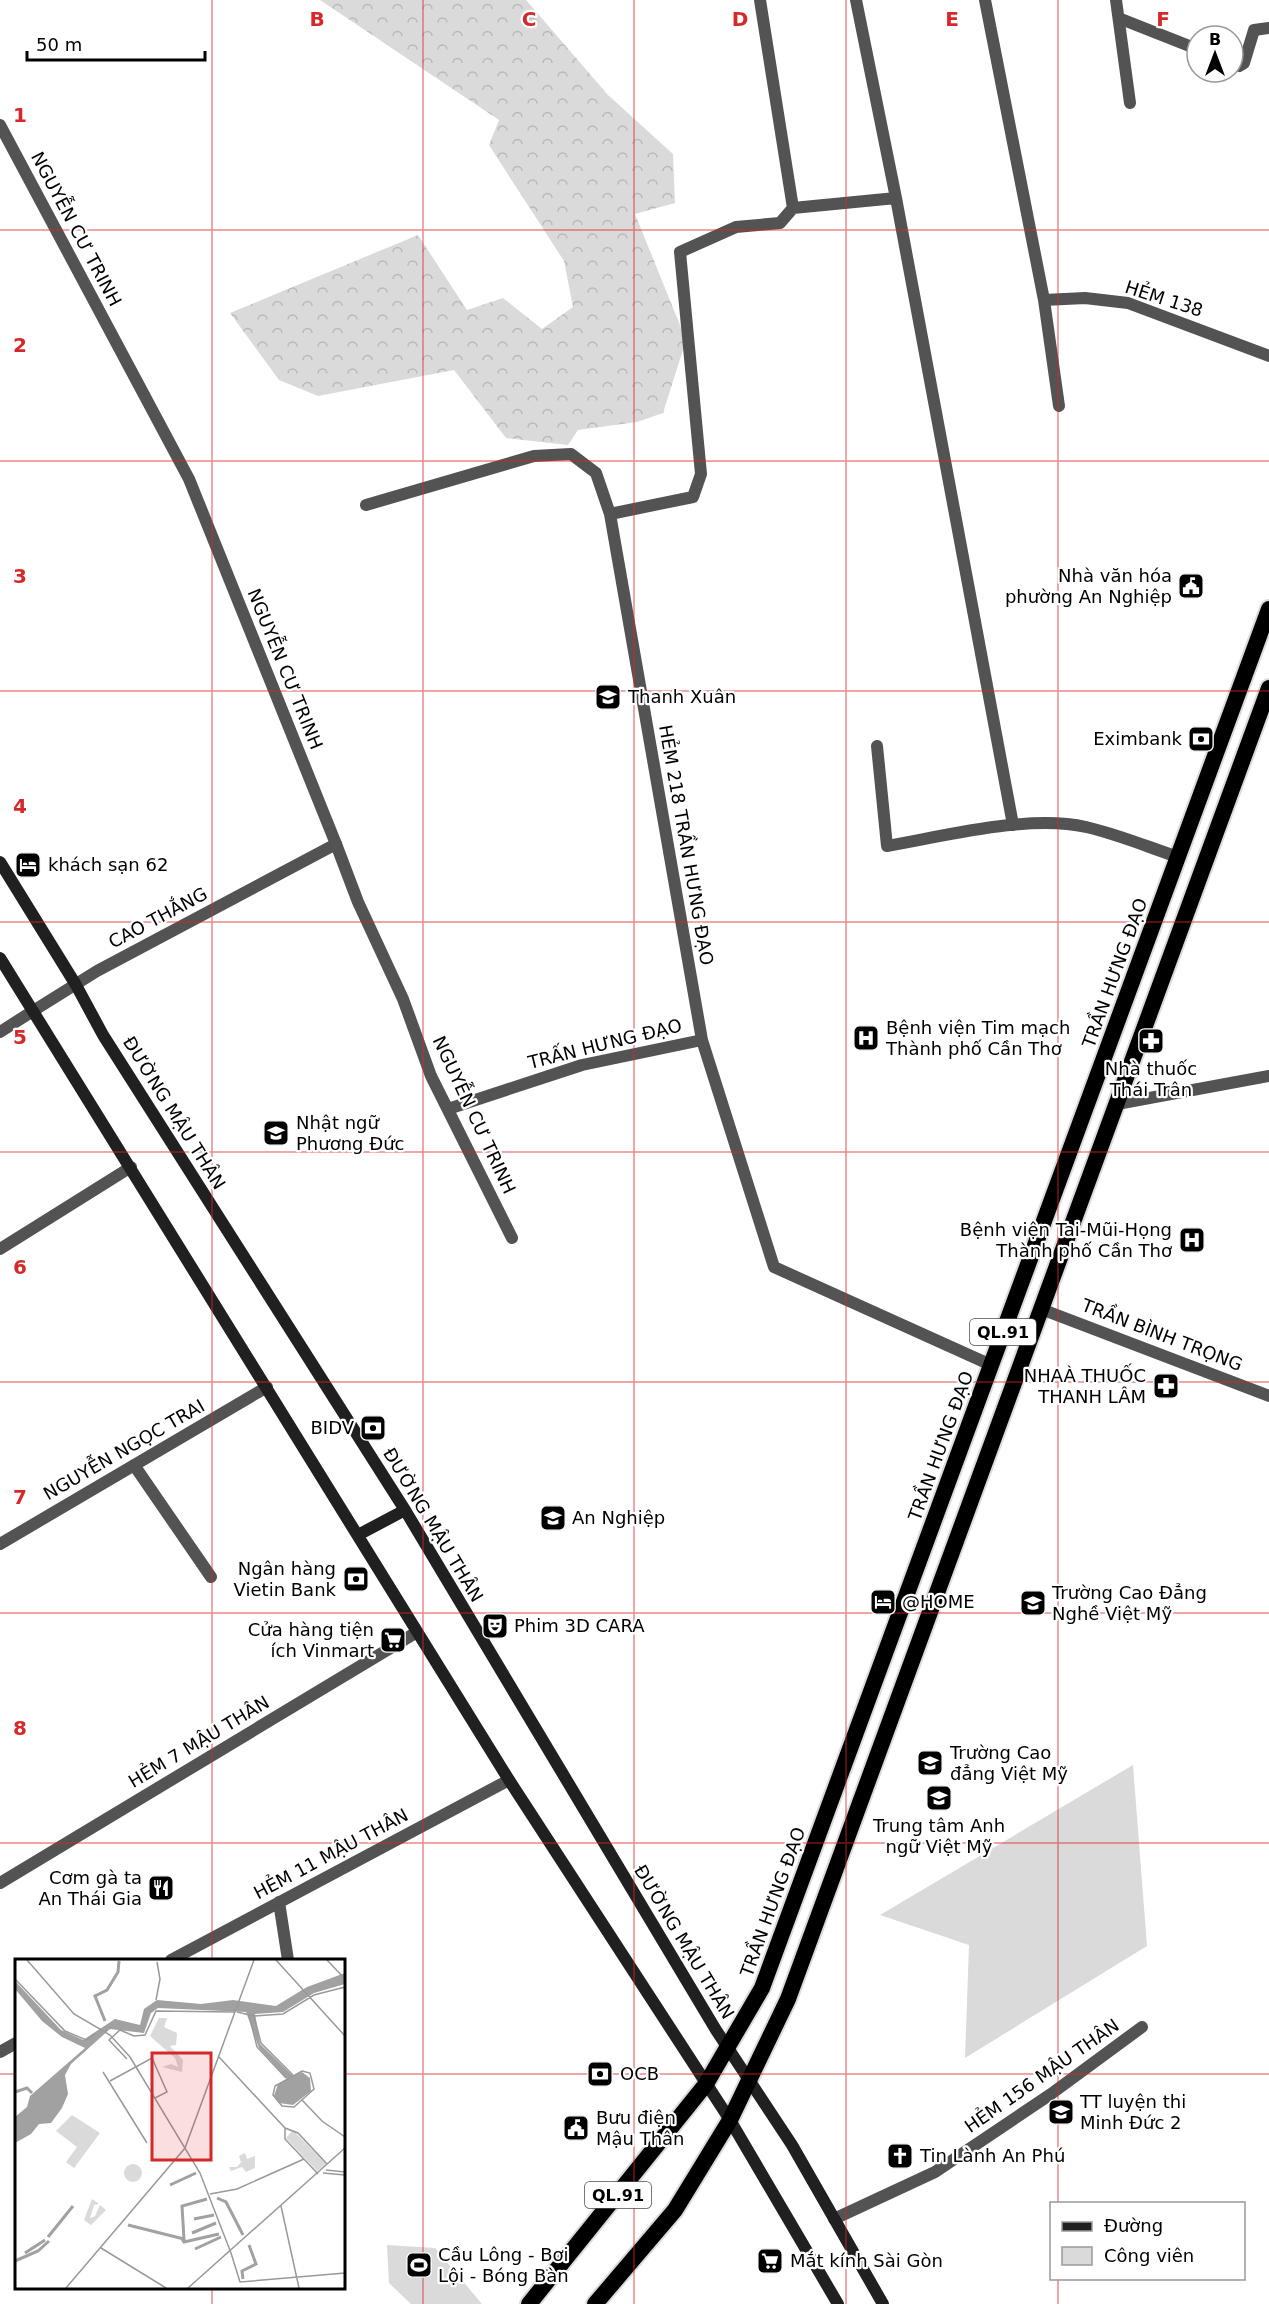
<svg xmlns="http://www.w3.org/2000/svg" width="1269" height="2304" font-family="'DejaVu Sans',sans-serif">
  <style>
    .forest { fill: url(#forest-crowns) }
    .green { fill: #dadada }
    .lines { fill: none; stroke-linecap: round; stroke-linejoin: round }
    .trunk-casing { stroke: #dbdbdb; stroke-width: 20 }
    .minor { stroke: #535353; stroke-width: 12 }
    .tertiary { stroke: #535353; stroke-width: 12 }
    .secondary { stroke: #202020; stroke-width: 12 }
    .trunk { stroke: #000; stroke-width: 16 }
    .grid { fill: none; stroke: #d62828; stroke-width: 1.5; stroke-opacity: 0.55 }
    .labels { text-anchor: middle; stroke-width: 4.5; stroke-linejoin: round; paint-order: stroke }
    .shield { fill: #fff; stroke: #4c4c4c; stroke-width: 1.5 }
    .shield-label { font-size: 16px; font-weight: bold; fill: #000 }
    .street-label { font-size: 18px; fill: #000; stroke: #fff }
    .poi-label { font-size: 18px; fill: #000; stroke: #fff; text-anchor: start }
    .inset-river { fill: none; stroke: #a1a1a1; stroke-width: 3 }
    .inset-road { fill: none; stroke: #999; stroke-width: 1.5 }
    .view { fill: #d62828; fill-opacity: 0.15; stroke: #d62828; stroke-width: 3 }
    .inset-edge { fill: none; stroke: #000; stroke-width: 3 }
    .grid-label { font-size: 20px; text-anchor: middle; font-weight: bold; fill: #d62828; stroke: #fff; stroke-width: 4.5; stroke-linejoin: round; paint-order: stroke }
  </style>
  <defs>
    <pattern id="forest-crowns" width="20" height="18" patternUnits="userSpaceOnUse" patternTransform="scale(1.5)"><rect width="20" height="18" fill="#dadada"/><path d="M2 6a3 3 0 1 1 6 0M12 15a3 3 0 1 1 6 0" fill="none" stroke="#b9b9b9"/></pattern>
  </defs>
  <rect width="100%" height="100%" fill="#fff"/>
  <path class="forest" d="M 320,0 L 526,0 L 608,95 L 673,154 L 675,203 L 635,214 L 686,340 L 663,413 L 637,422 L 578,430 L 568,445 L 506,438 L 454,370 L 318,396 L 279,380 L 230,313 L 418,235 L 467,310 L 503,298 L 542,329 L 573,307 L 564,261 L 489,145 L 499,120 Z"/>
  <path class="green" d="M 1133,1765 L 1147,1946 L 965,2058 L 969,1945 L 880,1915 Z
    M 387,2245 L 435,2248 L 482,2304 L 411,2304 L 389,2283 Z"/>
  <g class="lines">
    <g class="trunk-casing">
      <path id="trunk" d="M 529,2304 L 706,2084 L 762,1988 L 1269,609
        M 595,2304 L 675,2210 L 730,2120 L 788,1999 L 1269,688"/>
    </g>
    <path class="minor" d="M 760,0 L 793,208
      M 856,0 L 896,198 L 1013,825
      M 985,0 L 1044,300 L 1059,406
      M 1116,0 L 1130,103
      M 1121,19 L 1197,49
      M 1233,63 L 1239,66 L 1244,63 L 1254,30 L 1269,28
      M 896,198 L 793,208 L 780,223 L 736,227 L 680,252 L 701,474 L 693,497 L 610,514 L 702,1040 L 774,1267 L 991,1365
      M 1044,300 L 1085,298 L 1128,303 L 1269,356
      M 366,505 L 534,456 L 571,454 L 596,473 L 610,514
      M 877,746 L 887,846 C 945,836 1029,814 1086,827 C 1117,834 1148,847 1178,857
      M 336,844 L 358,902 L 403,999 L 431,1076 L 512,1238
      M 0,1032 L 33,1011
      M 1117,1104 L 1269,1076
      M 448,1109 L 582,1065 L 702,1040
      M 0,1249 L 131,1167
      M 1041,1309 L 1269,1396
      M 134,1465 L 211,1577
      M 0,1544 L 267,1387
      M 0,1883 L 417,1632
      M 279,1902 L 288,1960
      M 171,1960 L 509,1780
      M 0,2052 L 16,2043
      M 834,2219 L 935,2172 L 1051,2094 L 1142,2027"/>
    <path class="tertiary" d="M 0,125 L 189,479 L 336,844 L 97,971 L 33,1011"/>
    <path class="secondary" d="M 0,862 L 76,985 L 103,1035 L 405,1510 L 716,2030 L 792,2145 L 883,2304
      M 0,958 L 509,1780 L 730,2120 L 838,2304
      M 358,1535 L 405,1510"/>
    <use href="#trunk" class="trunk"/>
  </g>
  <path class="grid" d="M 212,0 L 212,1960M 423,0 L 423,2304M 634,0 L 634,2304M 846,0 L 846,2304M 1058,0 L 1058,2204M 0,230 L 1269,230M 0,461 L 1269,461M 0,691 L 1269,691M 0,922 L 1269,922M 0,1152 L 1269,1152M 0,1382 L 1269,1382M 0,1613 L 1269,1613M 0,1843 L 1269,1843M 0,2074 L 16,2074M 344,2074 L 1269,2074M 1058,2278 L 1058,2304M 212,2288 L 212,2304"/>
  <defs>
    <g id="civic-square" transform="scale(1.35)"><rect x="-9" y="-9" width="18" height="18" rx="4" fill="#000" stroke="#fff"/><path d="M-.6-6.5H3V-4.5H.6V-3L4-1V1h2V6H-6V1h2V-1L-.6-3ZM-1.2 2.5V6h2.4V2.5Z" fill="#fff"/></g>
    <g id="school-square" transform="scale(1.35)"><rect x="-9" y="-9" width="18" height="18" rx="4" fill="#000" stroke="#fff"/><path d="M0-5L7-2L0 1L-7-2ZM-4 1L0 2.5L4 1V4Q0 6-4 4Z" fill="#fff"/></g>
    <g id="bank-square" transform="scale(1.35)"><rect x="-9" y="-9" width="18" height="18" rx="4" fill="#000" stroke="#fff"/><path d="M-6-4H6V4H-6ZM0-2.3a2.3 2.3 0 1 0 0 4.6a2.3 2.3 0 1 0 0-4.6Z" fill="#fff"/></g>
    <g id="hotel-square" transform="scale(1.35)"><rect x="-9" y="-9" width="18" height="18" rx="4" fill="#000" stroke="#fff"/><path d="M-6-4.5h1.5V1H6V5H4.5V3h-9V5H-6ZM-4 0a1.8 1.8 0 1 1 3.6 0ZM.5 0V-2.5h3Q6-2.5 6 0Z" fill="#fff"/></g>
    <g id="hospital-square" transform="scale(1.35)"><rect x="-9" y="-9" width="18" height="18" rx="4" fill="#000" stroke="#fff"/><path d="M-5-5h3v3.5h4V-5h3V5h-3V1.5h-4V5h-3Z" fill="#fff"/></g>
    <g id="pharmacy-square" transform="scale(1.35)"><rect x="-9" y="-9" width="18" height="18" rx="4" fill="#000" stroke="#fff"/><path d="M-2-6h4v4h4v4h-4v4h-4v-4h-4v-4h4Z" fill="#fff"/></g>
    <g id="university-square" transform="scale(1.35)"><rect x="-9" y="-9" width="18" height="18" rx="4" fill="#000" stroke="#fff"/><path d="M0-5L7-2L0 1L-7-2ZM-4 1L0 2.5L4 1V4Q0 6-4 4Z" fill="#fff"/></g>
    <g id="theatre-square" transform="scale(1.35)"><rect x="-9" y="-9" width="18" height="18" rx="4" fill="#000" stroke="#fff"/><path d="M-5-5.5Q0-4 5-5.5V0Q5 5 0 6Q-5 5-5 0ZM-3.3-2.5H-1v1.5H-3.3ZM1-2.5H3.3v1.5H1ZM-2.8 1Q0 5.5 2.8 1Z" fill="#fff"/></g>
    <g id="supermarket-square" transform="scale(1.35)"><rect x="-9" y="-9" width="18" height="18" rx="4" fill="#000" stroke="#fff"/><path d="M-6-5.5h2.5l.6 2H6L4.5 2H-2.5L-4.4-4H-6ZM-1.5 3.2a1.3 1.3 0 1 0 .1 0ZM3 3.2a1.3 1.3 0 1 0 .1 0Z" fill="#fff"/></g>
    <g id="restaurant-square" transform="scale(1.35)"><rect x="-9" y="-9" width="18" height="18" rx="4" fill="#000" stroke="#fff"/><path d="M-5-6h1v4h1v-4h1v4h1v-4h1v5L-1.5 .5V6h-2V.5L-5-1ZM5-6V6H3V1.5H1.5Q1.5-4 5-6Z" fill="#fff"/></g>
    <g id="church-square" transform="scale(1.35)"><rect x="-9" y="-9" width="18" height="18" rx="4" fill="#000" stroke="#fff"/><path d="M-1.2-6h2.4v3.5h3.3v2.4h-3.3V6h-2.4V-.1h-3.3v-2.4h3.3Z" fill="#fff"/></g>
    <g id="stadium-square" transform="scale(1.35)"><rect x="-9" y="-9" width="18" height="18" rx="4" fill="#000" stroke="#fff"/><path d="M0-5a6.5 5 0 1 0 0 10a6.5 5 0 1 0 0-10ZM-3.5-1.8h7v3.6h-7Z" fill="#fff"/></g>
  </defs>
  <g fill-rule="evenodd">
    <use href="#civic-square" x="1191" y="586"/>
    <use href="#school-square" x="608" y="697"/>
    <use href="#bank-square" x="1201" y="739"/>
    <use href="#hotel-square" x="28" y="865"/>
    <use href="#hospital-square" x="866" y="1038"/>
    <use href="#pharmacy-square" x="1151" y="1041"/>
    <use href="#school-square" x="276" y="1133"/>
    <use href="#hospital-square" x="1192" y="1240"/>
    <use href="#pharmacy-square" x="1166" y="1386"/>
    <use href="#bank-square" x="373" y="1428"/>
    <use href="#school-square" x="553" y="1518"/>
    <use href="#bank-square" x="356" y="1579"/>
    <use href="#hotel-square" x="883" y="1602"/>
    <use href="#university-square" x="1033" y="1603"/>
    <use href="#theatre-square" x="495" y="1626"/>
    <use href="#supermarket-square" x="393" y="1640"/>
    <use href="#university-square" x="930" y="1763"/>
    <use href="#school-square" x="939" y="1798"/>
    <use href="#restaurant-square" x="161" y="1888"/>
    <use href="#bank-square" x="600" y="2074"/>
    <use href="#school-square" x="1061" y="2112"/>
    <use href="#civic-square" x="576" y="2128"/>
    <use href="#church-square" x="900" y="2156"/>
    <use href="#supermarket-square" x="770" y="2261"/>
    <use href="#stadium-square" x="419" y="2265"/>
  </g>
  <g class="labels">
    <g class="shield">
      <rect x="970" y="1319" width="66" height="26" rx="4.5"/>
      <rect x="585" y="2182" width="66" height="26" rx="4.5"/>
    </g>
    <g class="shield-label">
      <text x="1003" y="1338">QL.91</text>
      <text x="618" y="2201">QL.91</text>
    </g>
    <g class="street-label">
      <text transform="translate(76 229) rotate(62)" y="6">NGUYỄN CƯ TRINH</text>
      <text transform="translate(1164 299) rotate(18)" y="6">HẺM 138</text>
      <text transform="translate(285 669) rotate(68)" y="6">NGUYỄN CƯ TRINH</text>
      <text transform="translate(686 845) rotate(80)" y="6">HẺM 218 TRẦN HƯNG ĐẠO</text>
      <text transform="translate(158 918) rotate(-28)" y="6">CAO THẮNG</text>
      <text transform="translate(1115 973) rotate(-70)" y="6">TRẦN HƯNG ĐẠO</text>
      <text transform="translate(605 1044) rotate(-14)" y="6">TRẤN HƯNG ĐẠO</text>
      <text transform="translate(174 1113) rotate(58)" y="6">ĐƯỜNG MẬU THÂN</text>
      <text transform="translate(474 1115) rotate(65)" y="6">NGUYỄN CƯ TRINH</text>
      <text transform="translate(1162 1335) rotate(21)" y="6">TRẦN BÌNH TRỌNG</text>
      <text transform="translate(941 1446) rotate(-70)" y="6">TRẦN HƯNG ĐẠO</text>
      <text transform="translate(124 1450) rotate(-30)" y="6">NGUYỄN NGỌC TRAI</text>
      <text transform="translate(433 1525) rotate(59)" y="6">ĐƯỜNG MẬU THÂN</text>
      <text transform="translate(199 1742) rotate(-31)" y="6">HẺM 7 MẬU THÂN</text>
      <text transform="translate(331 1854) rotate(-28)" y="6">HẺM 11 MẬU THÂN</text>
      <text transform="translate(773 1902) rotate(-70)" y="6">TRẦN HƯNG ĐẠO</text>
      <text transform="translate(684 1942) rotate(59)" y="6">ĐƯỜNG MẬU THÂN</text>
      <text transform="translate(1042 2076) rotate(-35)" y="6">HẺM 156 MẬU THÂN</text>
    </g>
    <g class="poi-label">
      <text x="1172" y="582" text-anchor="end">Nhà văn hóa<tspan x="1172" dy="21">phường An Nghiệp</tspan></text>
      <text x="628" y="703">Thanh Xuân</text>
      <text x="1182" y="745" text-anchor="end">Eximbank</text>
      <text x="48" y="871">khách sạn 62</text>
      <text x="886" y="1034">Bệnh viện Tim mạch<tspan x="886" dy="21">Thành phố Cần Thơ</tspan></text>
      <text x="1151" y="1075" text-anchor="middle">Nhà thuốc<tspan x="1151" dy="21">Thái Trân</tspan></text>
      <text x="296" y="1129">Nhật ngữ<tspan x="296" dy="21">Phương Đức</tspan></text>
      <text x="1172" y="1236" text-anchor="end">Bệnh viện Tai-Mũi-Họng<tspan x="1172" dy="21">Thành phố Cần Thơ</tspan></text>
      <text x="1146" y="1382" text-anchor="end">NHAÀ THUỐC<tspan x="1146" dy="21">THANH LÂM</tspan></text>
      <text x="354" y="1434" text-anchor="end">BIDV</text>
      <text x="572" y="1524">An Nghiệp</text>
      <text x="336" y="1575" text-anchor="end">Ngân hàng<tspan x="336" dy="21">Vietin Bank</tspan></text>
      <text x="1052" y="1599">Trường Cao Đẳng<tspan x="1052" dy="21">Nghề Việt Mỹ</tspan></text>
      <text x="902" y="1608">@HOME</text>
      <text x="514" y="1632">Phim 3D CARA</text>
      <text x="374" y="1636" text-anchor="end">Cửa hàng tiện<tspan x="374" dy="21">ích Vinmart</tspan></text>
      <text x="950" y="1759">Trường Cao<tspan x="950" dy="21">đẳng Việt Mỹ</tspan></text>
      <text x="939" y="1832" text-anchor="middle">Trung tâm Anh<tspan x="939" dy="21">ngữ Việt Mỹ</tspan></text>
      <text x="142" y="1884" text-anchor="end">Cơm gà ta<tspan x="142" dy="21">An Thái Gia</tspan></text>
      <text x="620" y="2080">OCB</text>
      <text x="1080" y="2108">TT luyện thi<tspan x="1080" dy="21">Minh Đức 2</tspan></text>
      <text x="596" y="2124">Bưu điện<tspan x="596" dy="21">Mậu Thân</tspan></text>
      <text x="920" y="2162">Tin Lành An Phú</text>
      <text x="438" y="2261">Cầu Lông - Bơi<tspan x="438" dy="21">Lội - Bóng Bàn</tspan></text>
      <text x="790" y="2267">Mắt kính Sài Gòn</text>
    </g>
  </g>
  <g transform="translate(15 1959)">
    <rect width="330" height="330" fill="#fff"/>
    <path d="M 144,59 L 152,59 L 149,68 L 162,74 L 161,86 L 155,87 L 168,101 L 167,113 L 147,108 L 156,105 L 163,108 L 160,99 L 135,77 ZM 230,194 L 232,200 L 240,197 L 240,209 L 231,213 L 227,208 L 216,212 L 214,208 L 222,208 L 226,203 L 224,197 Z" fill="#dadada"/>
    <path d="M 57,156 L 85,174 L 59,209 L 51,203 L 62,188 L 41,172 ZM 278,171 L 311,205 L 302,212 L 271,179 ZM109 214a9 9 0 1 1 18 0a9 9 0 1 1-18 0ZM 77,240 L 84,245 L 79,246 L 75,259 L 80,257 L 85,246 L 91,251 L 76,266 L 69,261 Z" fill="#dadada"/>
    <path d="M 330,14 L 330,25 L 299,34 L 268,53 L 240,55 L 245,85 L 278,117 L 287,113 L 295,119 L 296,132 L 278,146 L 264,144 L 259,137 L 263,125 L 272,120 L 244,89 L 231,53 L 143,49 L 136,54 L 129,74 L 95,70 L 56,105 L 50,116 L 53,135 L 47,149 L 36,164 L 24,165 L 16,175 L 0,184 L 0,158 L 12,148 L 15,137 L 70,89 L 47,78 L 27,62 L 0,30 L 0,22 L 46,71 L 68,81 L 100,60 L 125,66 L 129,50 L 142,41 L 186,45 L 218,41 L 261,47 L 292,28 Z" fill="#a1a1a1"/>
    <path class="inset-river" d="M 90,62 L 80,37 L 92,31 L 103,13 L 104,2M 0,133 L 12,129 L 17,134M 155,226 L 181,214M 202,239 L 211,243 L 228,276M 179,260 L 199,256M 113,266 L 169,280 L 167,247 L 192,240M 177,274 L 201,264M 33,278 L 58,247M 167,280 L 169,283 L 204,275M 180,290 L 206,278M 10,294 L 30,281M 0,302 L 23,292 L 34,282M 228,320 L 227,312 L 241,305 L 234,286"/>
    <path class="inset-road" d="M 12,1 L 59,55 L 95,76 L 115,98 L 185,214 L 216,294M 261,1 L 330,77M 312,1 L 330,20M 0,20 L 50,72 L 71,81 L 80,75M 141,41 L 145,20 L 142,3M 222,53 L 239,57 L 268,55 L 299,36 L 330,28M 234,56 L 242,88 L 271,119M 239,57 L 246,84 L 278,116M 204,98 L 270,169 L 283,174 L 312,205M 112,100 L 94,81 L 105,71 L 119,77 L 130,76 L 141,52 L 220,53M 287,112 L 295,114 L 299,130 L 279,148 L 267,147 L 258,136 L 260,127 ZM 88,113 L 132,184M 95,122 L 137,99 L 152,133 L 140,139M 287,141 L 307,162 L 330,178M 270,169 L 270,180 L 303,215M 311,211 L 330,213M 308,214 L 330,216M 195,235 L 222,230 L 289,200M 266,247 L 284,329M 86,289 L 151,329M 216,294 L 225,323 L 330,314M 51,329 L 170,189 L 239,1M 173,329 L 330,189"/>
    <path class="view" d="M 137,94 L 196,94 L 196,201 L 137,201 Z"/>
    <rect width="330" height="330" class="inset-edge"/>
  </g>
  <g class="grid-label">
    <text x="317" y="26">B</text>
    <text x="529" y="26">C</text>
    <text x="740" y="26">D</text>
    <text x="952" y="26">E</text>
    <text x="1163" y="26">F</text>
    <text x="20" y="122">1</text>
    <text x="20" y="352">2</text>
    <text x="20" y="583">3</text>
    <text x="20" y="813">4</text>
    <text x="20" y="1044">5</text>
    <text x="20" y="1274">6</text>
    <text x="20" y="1504">7</text>
    <text x="20" y="1735">8</text>
  </g>
  <rect x="1050" y="2202" width="195" height="78" fill="#ffffff" stroke="#999999" stroke-width="1.5"/>
  <rect x="1062" y="2222" width="30" height="9" fill="#202020" stroke="#999999" stroke-width="1.5"/>
  <text x="1104" y="2232" font-size="18" fill="#000000">Đường</text>
  <rect x="1062" y="2247" width="30" height="18" fill="#dadada" stroke="#999999" stroke-width="1.5"/>
  <text x="1104" y="2262" font-size="18" fill="#000000">Công viên</text>
  <g transform="translate(1215 54)"><circle r="28" fill="#ffffff" stroke="#999999" stroke-width="1.5"/>
  <path d="M0-4.5L10 22L0 15L-10 22Z" fill="#000000"/>
  <text y="-9" font-size="16" font-weight="bold" text-anchor="middle" fill="#000000">B</text>
  </g>
  <path d="M27 51v9h178v-9" fill="none" stroke="#000000" stroke-width="3"/>
  <text x="36" y="51" font-size="18" fill="#000000" stroke="#ffffff" stroke-width="4.5" paint-order="stroke">50 m</text>
</svg>
